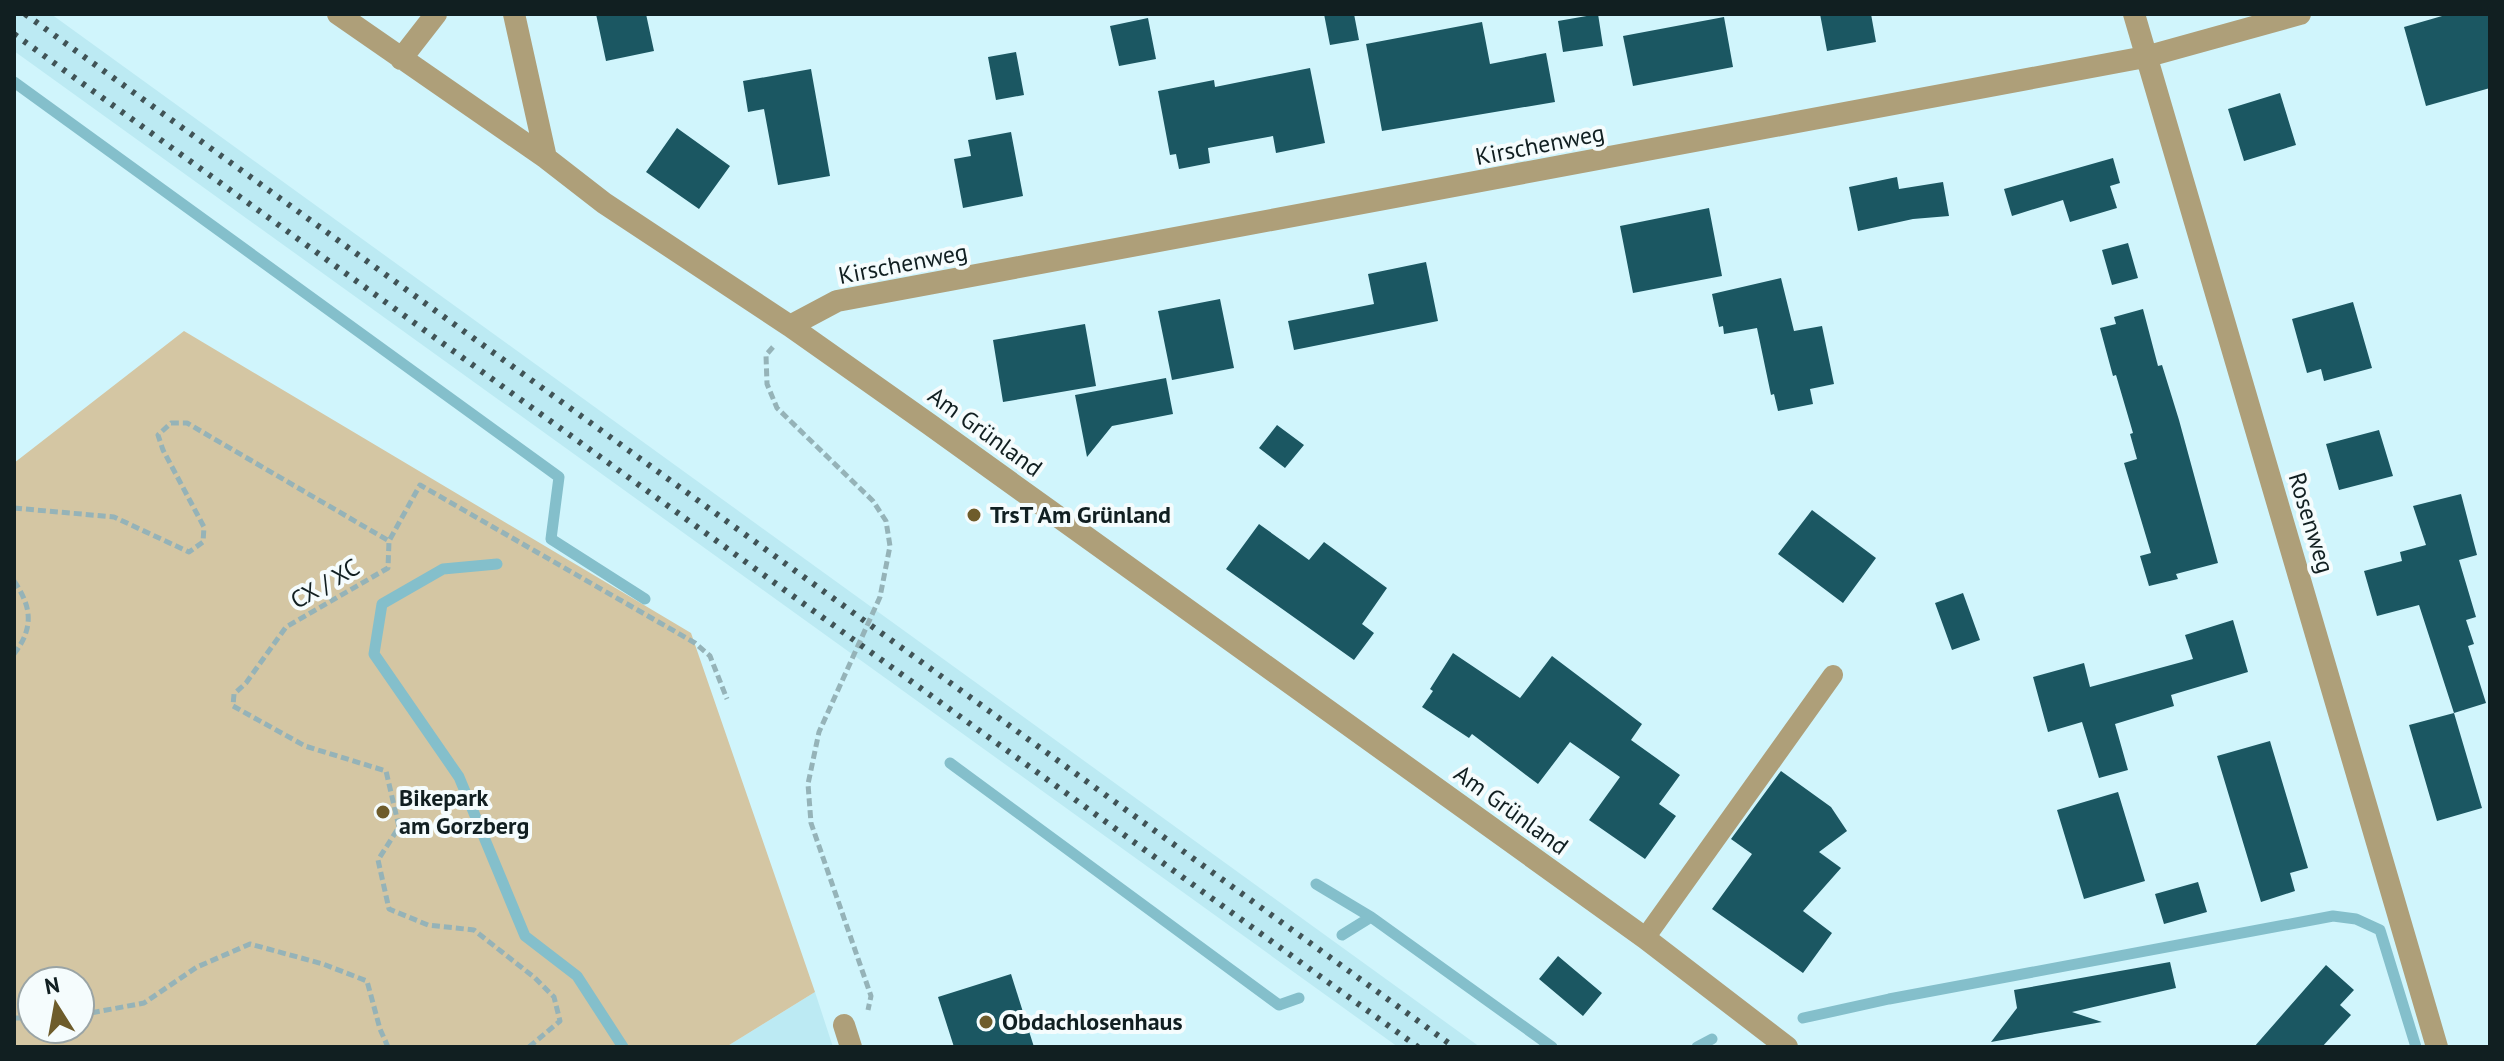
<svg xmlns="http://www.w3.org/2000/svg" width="2504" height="1061" font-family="'PT Sans',sans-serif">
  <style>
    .built { fill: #bceaf3 }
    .green { fill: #d4c6a3; fill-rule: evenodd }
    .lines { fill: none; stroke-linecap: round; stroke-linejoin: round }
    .stream { stroke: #84bfcb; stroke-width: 11 }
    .building { fill: #1b5762 }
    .path { stroke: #95b3b8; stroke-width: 5; stroke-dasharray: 8 4; stroke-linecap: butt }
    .service { stroke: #ae9f79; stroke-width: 20 }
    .minor { stroke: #ae9f79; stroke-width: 22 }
    .rail { stroke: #405356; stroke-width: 6; stroke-dasharray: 4 8; stroke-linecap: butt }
    .poi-dot { fill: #6e5c2b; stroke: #f5fcfd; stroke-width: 3 }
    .labels { text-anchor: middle; stroke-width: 8; stroke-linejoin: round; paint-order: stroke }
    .street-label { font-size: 24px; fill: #111f21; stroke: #f5fcfd }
    .poi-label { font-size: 24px; font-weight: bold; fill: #111f21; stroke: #f5fcfd; text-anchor: start }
  </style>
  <rect width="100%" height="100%" fill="#d0f5fc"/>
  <path class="built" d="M 14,14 L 51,14 L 1480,1047 L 1398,1047 L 14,51 Z
    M 815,992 L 833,1047 L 726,1047 Z"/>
  <path class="green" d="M 184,331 L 691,633 L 815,992 L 726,1047 L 14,1047 L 14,463 ZM 32,981 L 80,981 L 80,1029 L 32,1029 Z"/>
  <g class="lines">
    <path class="stream" d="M 14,82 L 559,477 L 551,539 L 645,599
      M 497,564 L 443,569 L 382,604 L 374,654 L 459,777 L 525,936 L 577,976 L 623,1047
      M 950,763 L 1279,1005 L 1299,998
      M 1316,884 L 1371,917
      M 1342,935 L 1371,917 L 1552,1047
      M 1803,1018 L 1889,999 L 2333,916 L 2356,919 L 2380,930 L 2416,1047
      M 1697,1047 L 1712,1039"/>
  </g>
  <path class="building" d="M 596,14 L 646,14 L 654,51 L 606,61 Z
    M 1324,14 L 1354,14 L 1359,40 L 1330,45 Z
    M 1598,14 L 1603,46 L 1563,52 L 1558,21 Z
    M 1820,14 L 1871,14 L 1876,42 L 1827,51 Z
    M 2449,14 L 2490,14 L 2490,88 L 2426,106 L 2404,27 Z
    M 1724,17 L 1733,67 L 1633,86 L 1623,36 Z
    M 1148,18 L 1156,59 L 1119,66 L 1110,26 Z
    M 1482,22 L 1490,64 L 1546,53 L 1555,102 L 1382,131 L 1366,44 Z
    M 1016,52 L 1024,95 L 996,100 L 988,57 Z
    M 1310,68 L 1325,143 L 1276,153 L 1273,136 L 1208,148 L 1210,163 L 1179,169 L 1176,154 L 1170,155 L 1158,91 L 1214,80 L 1215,87 Z
    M 811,69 L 830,176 L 778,185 L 764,109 L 748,112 L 743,81 Z
    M 2280,93 L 2296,145 L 2244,161 L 2228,109 Z
    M 677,128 L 730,166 L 699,209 L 646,172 Z
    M 1011,132 L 1023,196 L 963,208 L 954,159 L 971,156 L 968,140 Z
    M 2113,158 L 2120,183 L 2110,186 L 2117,208 L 2070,222 L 2063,200 L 2012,216 L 2004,189 Z
    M 1897,177 L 1899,189 L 1943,182 L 1949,216 L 1913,219 L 1858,231 L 1849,187 Z
    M 1709,208 L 1722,276 L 1633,293 L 1620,226 Z
    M 2128,243 L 2138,278 L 2112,285 L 2102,250 Z
    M 1426,262 L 1438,321 L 1294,350 L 1288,321 L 1374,304 L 1368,274 Z
    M 1781,278 L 1794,331 L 1822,326 L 1834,384 L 1810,389 L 1813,404 L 1778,411 L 1774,394 L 1771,395 L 1757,328 L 1724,334 L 1723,326 L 1719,327 L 1712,294 Z
    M 1220,299 L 1234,368 L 1172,380 L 1158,311 Z
    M 2353,302 L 2372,368 L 2324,381 L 2321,369 L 2307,373 L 2292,319 Z
    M 2143,309 L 2158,366 L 2162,365 L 2179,420 L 2218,563 L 2176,574 L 2178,579 L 2149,586 L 2140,556 L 2151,553 L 2124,463 L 2137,459 L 2130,434 L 2133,433 L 2116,375 L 2113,376 L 2100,328 L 2116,324 L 2114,317 Z
    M 1085,324 L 1096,386 L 1003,402 L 993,340 Z
    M 1166,378 L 1173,414 L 1112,426 L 1087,457 L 1075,395 Z
    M 1277,425 L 1304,445 L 1285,468 L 1259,448 Z
    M 2379,430 L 2393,476 L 2339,490 L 2326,444 Z
    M 2461,494 L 2477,555 L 2459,560 L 2476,617 L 2466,620 L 2474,644 L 2468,646 L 2486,703 L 2454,713 L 2419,605 L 2377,616 L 2364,571 L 2402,561 L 2400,552 L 2426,545 L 2413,506 Z
    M 1812,510 L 1876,558 L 1843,603 L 1778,554 Z
    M 1259,524 L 1309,560 L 1324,542 L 1387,588 L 1362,624 L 1374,633 L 1354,660 L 1226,569 Z
    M 1963,593 L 1980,640 L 1952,650 L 1935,603 Z
    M 2233,620 L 2248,672 L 2171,695 L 2174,706 L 2115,724 L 2128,770 L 2099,778 L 2082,722 L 2048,732 L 2033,677 L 2084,663 L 2090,687 L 2193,659 L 2185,635 Z
    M 1453,653 L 1520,698 L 1552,656 L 1642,724 L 1631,740 L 1680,775 L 1659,804 L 1676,816 L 1645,859 L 1589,820 L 1620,777 L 1570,742 L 1538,784 L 1472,734 L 1469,738 L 1422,707 L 1433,691 L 1430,689 Z
    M 2454,713 L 2482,808 L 2437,821 L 2409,725 Z
    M 2270,741 L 2308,868 L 2290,873 L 2295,891 L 2261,902 L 2217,756 Z
    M 1781,771 L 1831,807 L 1847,831 L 1819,852 L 1841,868 L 1803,911 L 1832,933 L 1803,973 L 1712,909 L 1752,854 L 1731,839 Z
    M 2118,792 L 2145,881 L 2084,899 L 2057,810 Z
    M 2198,882 L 2207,912 L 2164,924 L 2155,894 Z
    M 1558,956 L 1602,993 L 1583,1016 L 1539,979 Z
    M 2170,962 L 2176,988 L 2072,1012 L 2102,1022 L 1991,1042 L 2017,1008 L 2014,990 Z
    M 2326,965 L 2354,990 L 2340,1005 L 2351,1015 L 2322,1047 L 2254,1047 Z
    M 1011,974 L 1034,1047 L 954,1047 L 938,997 Z"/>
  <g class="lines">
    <path class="path" d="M 773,347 L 766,355 L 767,384 L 777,408 L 873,501 L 886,521 L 890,546 L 880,597 L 819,732 L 808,784 L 811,823 L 871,996 L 868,1010
      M 14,508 L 114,517 L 189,552 L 203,542 L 204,527 L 163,450 L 158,435 L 171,423 L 187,423 L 389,541
      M 14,581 C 32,607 34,628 14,654
      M 80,1015 L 144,1003 L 197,967 L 250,944 L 323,964 L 367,981 L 380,1029 L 388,1047
      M 14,1018 L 32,1018
      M 529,1047 L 560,1021 L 554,997 L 535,978 L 474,930 L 428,925 L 389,909 L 378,860 L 399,827 L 386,771 L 305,746 L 233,706 L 234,694 L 246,683 L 286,627 L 388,568 L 389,541 L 420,485 L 695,643 L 710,656 L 727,699"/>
    <path class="service" d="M 1645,938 L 1833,675"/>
    <path class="minor" d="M 338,14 L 546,158 L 604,203 L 790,326 L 929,424 L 1645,938 L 1787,1047
      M 514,14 L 546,158
      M 2134,14 L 2437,1047
      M 401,59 L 436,14
      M 790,326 L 837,301 L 2145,57 L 2300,14
      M 844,1025 L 851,1047"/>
    <path class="rail" d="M 25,14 L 1454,1047
      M 14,34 L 1418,1047"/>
  </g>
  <g class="poi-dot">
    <circle cx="974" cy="515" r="8"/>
    <circle cx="383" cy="812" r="8"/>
    <circle cx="986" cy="1022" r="8"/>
  </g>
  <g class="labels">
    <g class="street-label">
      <text transform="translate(1540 145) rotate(-11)" y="8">Kirschenweg</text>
      <text transform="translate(903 264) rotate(-11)" y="8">Kirschenweg</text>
      <text transform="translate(985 432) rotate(36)" y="8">Am Grünland</text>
      <text transform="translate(2311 523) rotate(73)" y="8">Rosenweg</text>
      <text transform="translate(325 584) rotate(-30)" y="8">CX / XC</text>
      <text transform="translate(1511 810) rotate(36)" y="8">Am Grünland</text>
    </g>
    <g class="poi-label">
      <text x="990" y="523">TrsT Am Grünland</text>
      <text x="399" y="806">Bikepark<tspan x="399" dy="28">am Gorzberg</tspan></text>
      <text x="1002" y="1030">Obdachlosenhaus</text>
    </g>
  </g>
  <rect width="2504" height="1061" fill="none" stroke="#111f21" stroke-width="32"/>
  <g transform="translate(56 1005) rotate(349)"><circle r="38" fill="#f5fcfd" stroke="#9aa4a5" stroke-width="2"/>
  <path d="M0-6L14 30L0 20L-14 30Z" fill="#6e5c2b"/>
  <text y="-12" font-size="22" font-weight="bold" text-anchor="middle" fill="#111f21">N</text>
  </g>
</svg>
